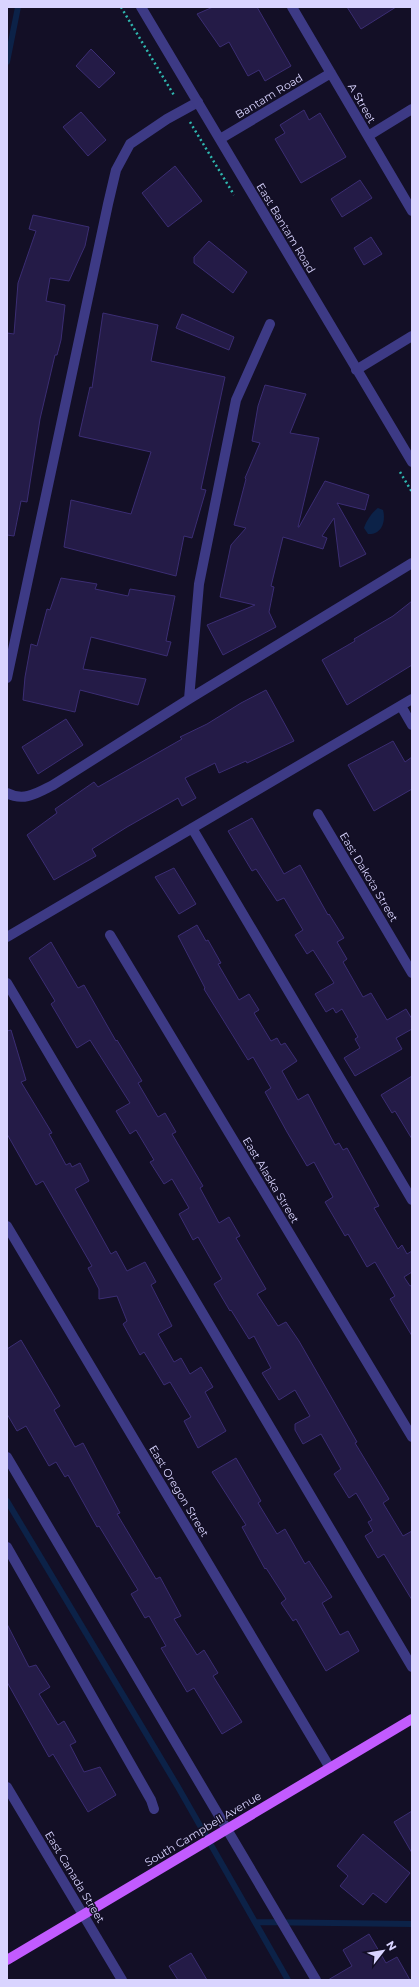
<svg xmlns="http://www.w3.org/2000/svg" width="419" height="1987" font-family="Montserrat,sans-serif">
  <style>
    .water { fill: #0c2248 }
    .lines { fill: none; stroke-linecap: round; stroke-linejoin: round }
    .stream { stroke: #0c2248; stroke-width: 6 }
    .building { fill: #241b47; stroke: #3b2d73 }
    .path { stroke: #2fb8b0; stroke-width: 2.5; stroke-dasharray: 2 3; stroke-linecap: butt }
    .lane { stroke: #3d3a85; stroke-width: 10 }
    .street { stroke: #3d3a85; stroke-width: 10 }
    .primary { stroke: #c25bff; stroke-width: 10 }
    .labels { text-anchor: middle; stroke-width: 3; stroke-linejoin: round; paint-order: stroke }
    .street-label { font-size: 11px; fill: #d9d4ff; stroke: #130f26 }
  </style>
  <rect width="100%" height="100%" fill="#130f26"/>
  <path class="water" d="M 378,508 L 383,510 C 386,521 382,535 368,534 L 364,528 C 366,521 373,511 378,508 Z"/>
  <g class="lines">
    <path class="stream" d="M 7,62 L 18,7
      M 7,1501 L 178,1787 L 288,1980
      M 255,1922 L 412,1924"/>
  </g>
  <path class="building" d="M 213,7 L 257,7 L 291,66 L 265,81 L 259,70 L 248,76 L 229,42 L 220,47 L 197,14 Z
    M 347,7 L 396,7 L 361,29 Z
    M 91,49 L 115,73 L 99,88 L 76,66 Z
    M 304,110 L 309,120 L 320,113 L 346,157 L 301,183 L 275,139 L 285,133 L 280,125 Z
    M 81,112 L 106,140 L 88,156 L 63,127 Z
    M 175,166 L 202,201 L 168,227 L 142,193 Z
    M 360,180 L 372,198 L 342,217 L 331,199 Z
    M 33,215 L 89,227 L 85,246 L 69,281 L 50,278 L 46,301 L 65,305 L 61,340 L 57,355 L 55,355 L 40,419 L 27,502 L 21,501 L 14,536 L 7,535 L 7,333 L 14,334 L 18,283 L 36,231 L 29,229 Z
    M 371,237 L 382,254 L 364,265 L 354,248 Z
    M 209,241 L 247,272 L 233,293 L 194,263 L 194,257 Z
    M 103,313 L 158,325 L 151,361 L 225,377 L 201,489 L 206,490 L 192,538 L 184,536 L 176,576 L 64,547 L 71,500 L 131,514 L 151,452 L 79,436 L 90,387 L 92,388 Z
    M 182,314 L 234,337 L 229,350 L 176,328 Z
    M 265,385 L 306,394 L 290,433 L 319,438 L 298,527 L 299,527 L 325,481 L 369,495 L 365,510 L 337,503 L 366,554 L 340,567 L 334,518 L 322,536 L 327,538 L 323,549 L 283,537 L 271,586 L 274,587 L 269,612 L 276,627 L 223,655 L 207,625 L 255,605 L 220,597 L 231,545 L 246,528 L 234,525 L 246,479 L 245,478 L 260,443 L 252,441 L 258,406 Z
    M 61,578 L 97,584 L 95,589 L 128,596 L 130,589 L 175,596 L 166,641 L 171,642 L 167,656 L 91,637 L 83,669 L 146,679 L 138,705 L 80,690 L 75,712 L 23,700 L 25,677 L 31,644 L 37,646 L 47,609 L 50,610 Z
    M 412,601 L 412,665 L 347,705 L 322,660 L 355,641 L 354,639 L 393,616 Z
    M 266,690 L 294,741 L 247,763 L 246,761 L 219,773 L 215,763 L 185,778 L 196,798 L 182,806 L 178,798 L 127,827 L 92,849 L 96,856 L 54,880 L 27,835 L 57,813 L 55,809 L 94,782 L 98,787 L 182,739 L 180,737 L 207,724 L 241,703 Z
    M 66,719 L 83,745 L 38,774 L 22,747 Z
    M 393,741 L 405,762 L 412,757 L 412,789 L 374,811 L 348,765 Z
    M 252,818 L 284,874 L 300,865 L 328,915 L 329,914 L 344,938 L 337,942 L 347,959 L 343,962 L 363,997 L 371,993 L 387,1020 L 406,1009 L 412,1019 L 412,1029 L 396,1038 L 402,1049 L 355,1076 L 344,1058 L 360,1048 L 355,1039 L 358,1037 L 342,1009 L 336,1013 L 333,1008 L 326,1012 L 315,994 L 334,983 L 313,950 L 307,954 L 295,935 L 303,930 L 284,898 L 277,901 L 256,869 L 252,871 L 228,831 Z
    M 174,868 L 196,904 L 179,914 L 155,877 Z
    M 197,925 L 206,941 L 208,940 L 221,963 L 218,964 L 239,1000 L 249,994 L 259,1010 L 254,1013 L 271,1041 L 277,1038 L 281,1045 L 285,1043 L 297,1061 L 282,1071 L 298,1100 L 308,1094 L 335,1145 L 339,1143 L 343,1150 L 347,1148 L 379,1206 L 374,1208 L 398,1249 L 402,1245 L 407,1254 L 412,1251 L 412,1272 L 404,1277 L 410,1286 L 412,1285 L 412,1336 L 390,1299 L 395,1296 L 375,1262 L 367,1267 L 348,1234 L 345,1236 L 325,1202 L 333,1197 L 314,1162 L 307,1166 L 287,1132 L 265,1092 L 271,1088 L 253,1057 L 248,1060 L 204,989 L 205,988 L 178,936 Z
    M 51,942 L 78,988 L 84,985 L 116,1041 L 117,1040 L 142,1081 L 138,1083 L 158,1117 L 165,1113 L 176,1132 L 172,1134 L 203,1186 L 200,1188 L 219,1223 L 229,1217 L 240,1236 L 236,1238 L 266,1289 L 257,1294 L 278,1326 L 286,1322 L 299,1341 L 357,1442 L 355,1443 L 389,1499 L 383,1503 L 403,1536 L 412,1531 L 412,1600 L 384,1554 L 378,1558 L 365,1536 L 373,1531 L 368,1522 L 372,1520 L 356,1493 L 349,1498 L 334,1474 L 341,1469 L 321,1434 L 303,1444 L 295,1430 L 295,1424 L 310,1416 L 295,1390 L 279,1400 L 262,1373 L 271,1368 L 254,1336 L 249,1339 L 231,1310 L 230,1311 L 214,1284 L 222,1279 L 198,1237 L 193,1240 L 179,1214 L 189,1208 L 172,1179 L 164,1184 L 150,1162 L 154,1160 L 136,1130 L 130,1134 L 116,1111 L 130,1103 L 90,1040 L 77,1048 L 51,1004 L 55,1001 L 29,958 Z
    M 11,1030 L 26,1080 L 21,1082 L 52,1133 L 49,1134 L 66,1165 L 70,1163 L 72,1167 L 80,1163 L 89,1181 L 75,1189 L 111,1254 L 116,1251 L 127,1271 L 145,1262 L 156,1282 L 151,1285 L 172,1326 L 158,1334 L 174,1362 L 181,1358 L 190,1374 L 201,1367 L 213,1387 L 205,1392 L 226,1431 L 198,1448 L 184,1421 L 191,1417 L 170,1382 L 164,1385 L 144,1352 L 140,1355 L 123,1324 L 127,1321 L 117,1296 L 99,1299 L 99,1289 L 88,1268 L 92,1266 L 43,1181 L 36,1185 L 7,1134 L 7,1031 Z
    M 412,1076 L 412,1139 L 395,1111 L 392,1113 L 381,1095 Z
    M 21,1340 L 60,1406 L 54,1410 L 75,1447 L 83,1443 L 120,1513 L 117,1514 L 156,1579 L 160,1577 L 181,1616 L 174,1619 L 197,1655 L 204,1650 L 218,1673 L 213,1676 L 242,1722 L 222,1734 L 194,1688 L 187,1692 L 161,1648 L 166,1646 L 149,1616 L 145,1618 L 131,1594 L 138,1590 L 99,1526 L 97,1527 L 68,1475 L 65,1477 L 56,1462 L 49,1466 L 26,1426 L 17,1431 L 7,1414 L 7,1349 Z
    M 236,1458 L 261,1501 L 258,1503 L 277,1534 L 285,1529 L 305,1564 L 309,1561 L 332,1597 L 322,1603 L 340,1635 L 348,1631 L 359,1651 L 326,1671 L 296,1619 L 293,1621 L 281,1603 L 286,1599 L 266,1568 L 265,1569 L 242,1527 L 246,1525 L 212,1472 Z
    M 7,1624 L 29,1667 L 36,1665 L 50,1687 L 39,1694 L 58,1725 L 64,1721 L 76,1742 L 70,1745 L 84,1772 L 100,1767 L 116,1795 L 88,1812 L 53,1754 L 49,1757 L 7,1682 Z
    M 412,1811 L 412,1853 L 394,1822 Z
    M 363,1834 L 410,1873 L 386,1903 L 373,1893 L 363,1905 L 340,1886 L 348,1876 L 337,1866 Z
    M 369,1934 L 386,1963 L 397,1957 L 410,1980 L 328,1980 L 352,1966 L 343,1950 Z
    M 191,1953 L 207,1980 L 178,1980 L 169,1966 Z"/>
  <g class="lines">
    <path class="path" d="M 121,7 L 175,97
      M 190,122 L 234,195
      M 400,472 L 412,492"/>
    <path class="lane" d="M 7,678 L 108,204 L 116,170 L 130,144 L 167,119 L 198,102
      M 189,699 L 199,584 L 236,400 L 270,324
      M 401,706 L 412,725
      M 7,793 C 24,802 37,793 53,785 L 189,699 L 412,563
      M 192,828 L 412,1200
      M 7,937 L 412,699
      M 7,983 L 412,1667
      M 7,1457 L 316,1980
      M 7,1547 L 151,1800 L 154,1809"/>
    <path class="street" d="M 141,7 L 412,462
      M 292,7 L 412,211
      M 368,136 L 412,109
      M 220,139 L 331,73
      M 356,370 L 412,336
      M 318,814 L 412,973
      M 110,935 L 412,1437
      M 7,1226 L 330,1768
      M 7,1787 L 122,1980"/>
    <path class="primary" d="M 7,1960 L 412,1719"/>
  </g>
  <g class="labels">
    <g class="street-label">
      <text transform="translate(269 96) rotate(-31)" y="4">Bantam Road</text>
      <text transform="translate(362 103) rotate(60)" y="4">A Street</text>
      <text transform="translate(286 228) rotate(59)" y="4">East Bantam Road</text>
      <text transform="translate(369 877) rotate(59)" y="4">East Dakota Street</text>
      <text transform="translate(271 1180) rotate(59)" y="4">East Alaska Street</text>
      <text transform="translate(179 1491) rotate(59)" y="4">East Oregon Street</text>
      <text transform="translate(203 1829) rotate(-31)" y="4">South Campbell Avenue</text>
      <text transform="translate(75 1877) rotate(59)" y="4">East Canada Street</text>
    </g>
  </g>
  <rect width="419" height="1987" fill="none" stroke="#d9d4ff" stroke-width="16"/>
  <g transform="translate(383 1951) rotate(59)" stroke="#130f26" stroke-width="3" paint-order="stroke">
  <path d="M0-3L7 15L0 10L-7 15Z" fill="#d9d4ff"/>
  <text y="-6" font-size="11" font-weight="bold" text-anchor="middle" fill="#d9d4ff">N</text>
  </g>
</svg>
